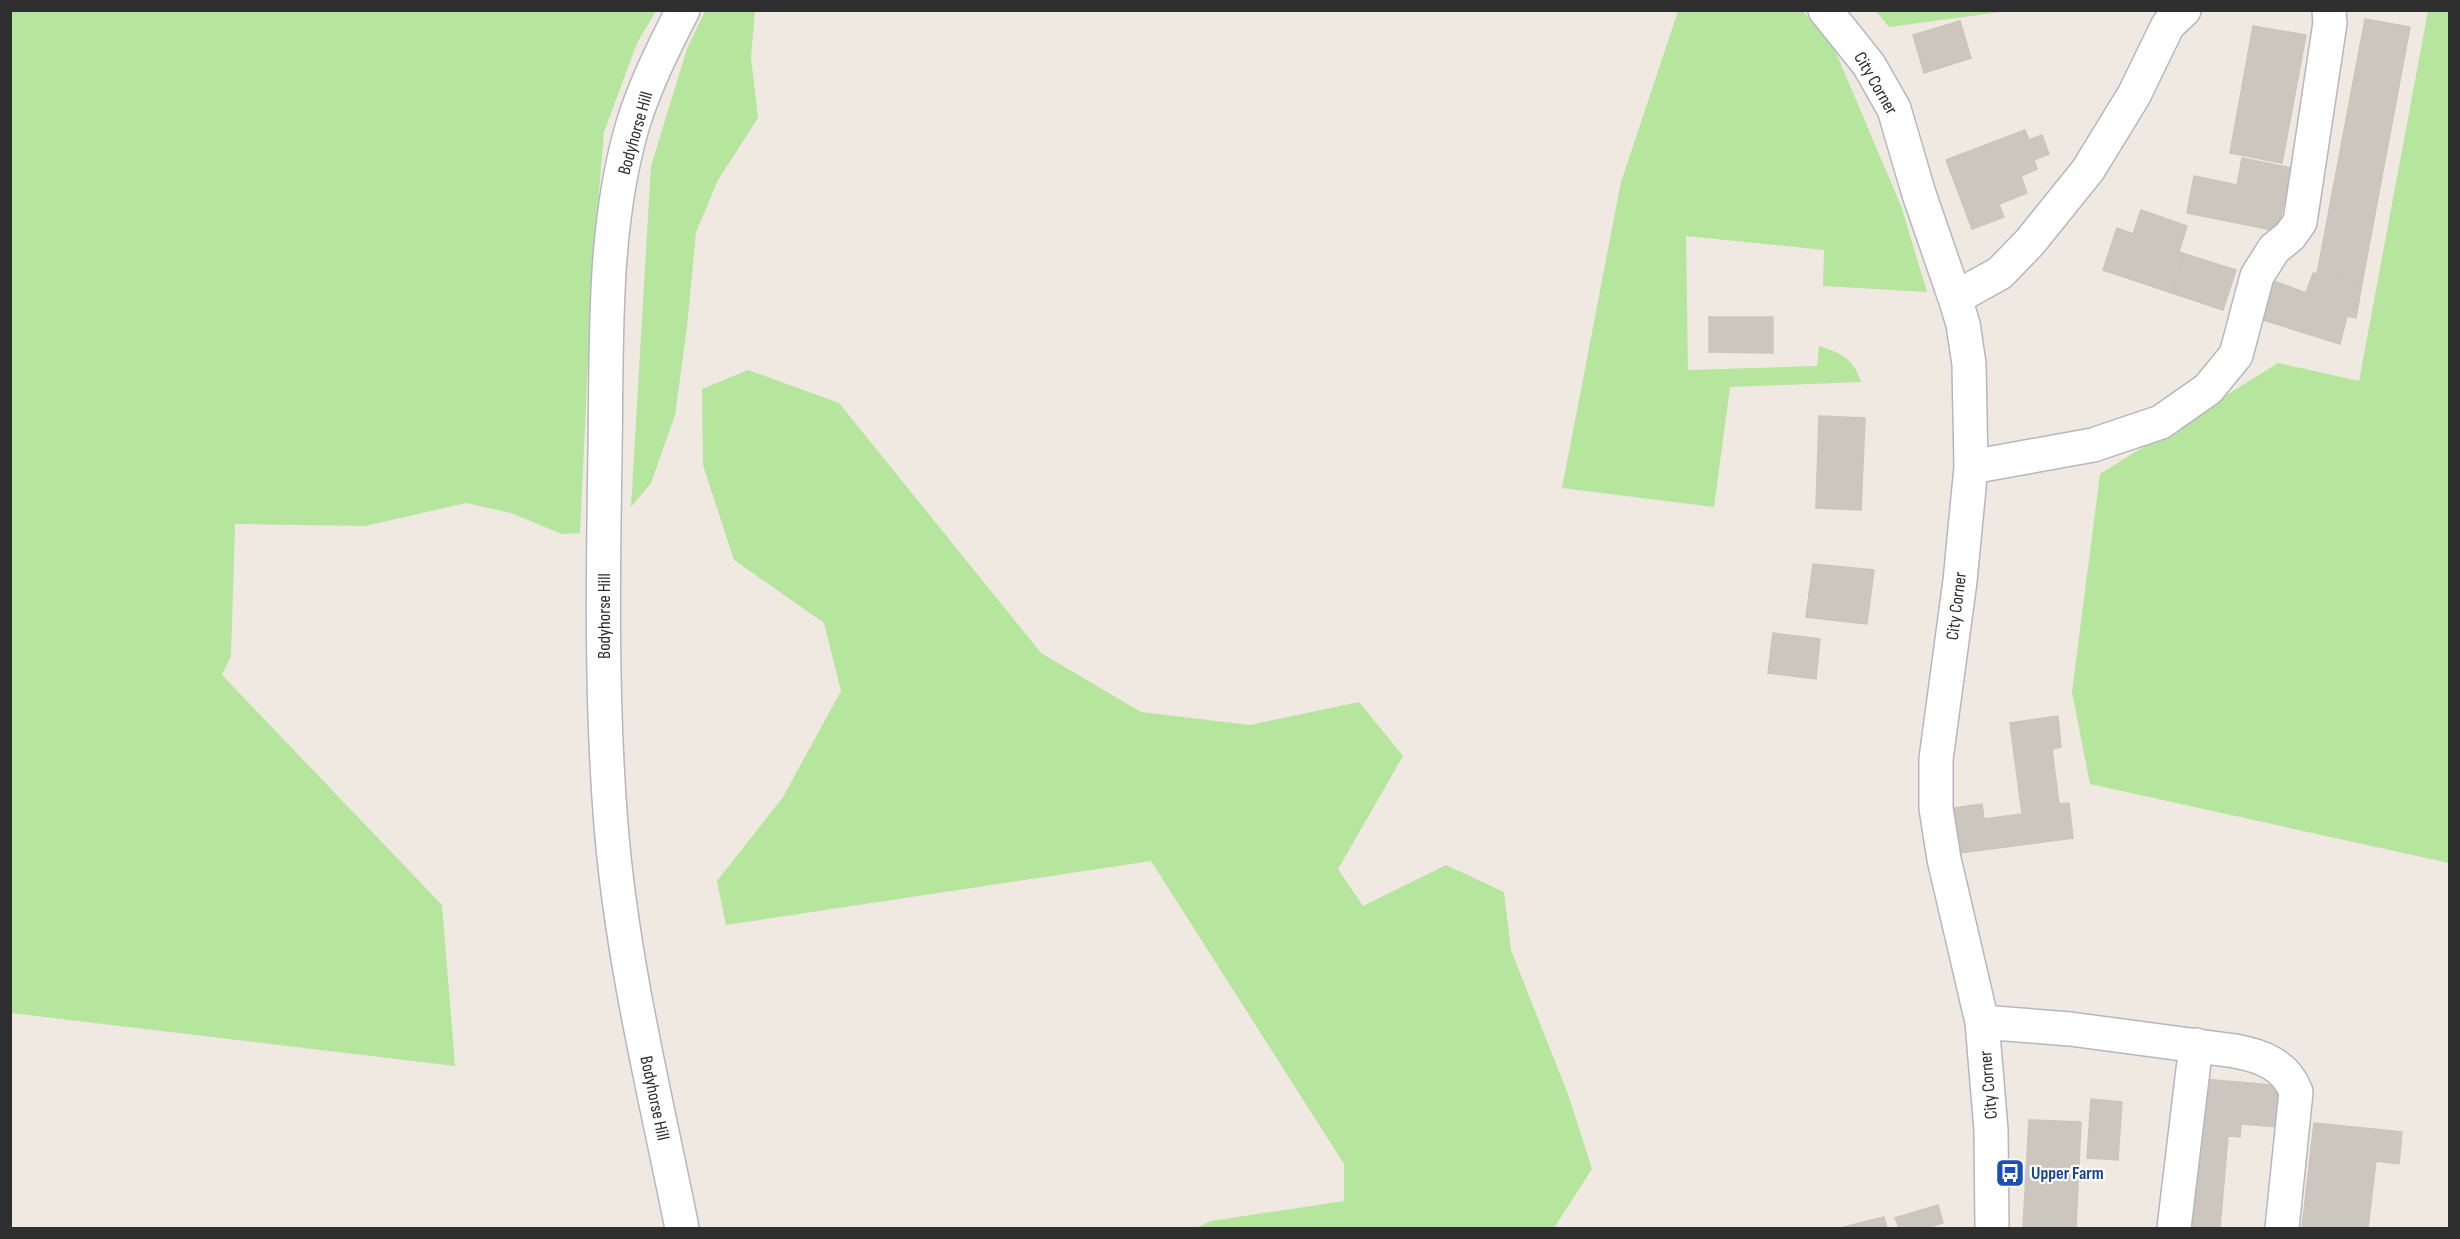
<svg xmlns="http://www.w3.org/2000/svg" width="2460" height="1239" font-family="'Sofia Sans Condensed',sans-serif">
  <style>
    .green { fill: #b6e59e }
    .building { fill: #cbc7bf; stroke: #cbc5ba; stroke-width: 1.5 }
    .lines { fill: none; stroke-linecap: round; stroke-linejoin: round }
    .minor-casing { stroke: #b4b7c1; stroke-width: 36 }
    .minor { stroke: #fff; stroke-width: 33 }
    .labels { text-anchor: middle; stroke-width: 4.5; stroke-linejoin: round; paint-order: stroke }
    .street-label { font-size: 18px; fill: #2e2e2e; stroke: #fff }
    .transit-label { font-size: 18px; font-weight: bold; fill: #164399; stroke: #fff; text-anchor: start }
  </style>
  <rect width="100%" height="100%" fill="#efe9e1"/>
  <path class="green" d="M 11,11 L 656,11 L 637,43 L 604,132 L 592,275 L 580,533 L 562,534 L 511,513 L 466,503 L 365,526 L 235,524 L 231,656 L 222,675 L 442,905 L 455,1066 L 11,1013 Z
    M 705,11 L 755,11 L 751,57 L 758,118 L 718,180 L 696,232 L 687,327 L 675,415 L 651,483 L 631,507 L 651,166 L 687,49 Z
    M 1678,11 L 1803,11 L 1834,48 L 1901,206 L 1927,292 L 1823,286 L 1824,250 L 1686,236 L 1688,370 L 1817,366 L 1819,346 C 1840,353 1854,358 1861,382 L 1730,387 L 1714,507 L 1562,488 L 1621,182 Z
    M 1876,11 L 2008,11 L 1889,27 Z
    M 2428,11 L 2449,11 L 2449,863 L 2090,784 L 2072,692 L 2100,474 L 2278,363 L 2359,381 Z
    M 748,370 L 839,403 L 1041,653 L 1141,712 L 1250,725 L 1359,702 L 1403,756 L 1338,869 L 1363,906 L 1446,865 L 1504,892 L 1511,950 L 1569,1097 L 1592,1169 L 1554,1228 L 1196,1228 L 1211,1221 L 1344,1201 L 1344,1164 L 1151,861 L 726,925 L 717,881 L 783,797 L 841,691 L 824,623 L 734,560 L 703,465 L 702,389 Z"/>
  <path class="building" d="M 2365,19 L 2410,27 L 2362,283 L 2317,274 Z
    M 1960,21 L 1971,58 L 1924,73 L 1913,35 Z
    M 2253,26 L 2306,35 L 2282,163 L 2230,153 Z
    M 2025,130 L 2029,140 L 2042,135 L 2049,154 L 2034,160 L 2037,169 L 2021,176 L 2027,193 L 1999,204 L 2004,217 L 1972,229 L 1946,160 Z
    M 2242,158 L 2291,168 L 2278,231 L 2187,213 L 2194,176 L 2237,185 Z
    M 2141,210 L 2187,226 L 2179,252 L 2185,254 L 2172,293 L 2103,270 L 2117,228 L 2133,234 Z
    M 2185,254 L 2236,270 L 2223,310 L 2172,293 Z
    M 2313,273 L 2362,283 L 2356,318 L 2347,316 L 2340,344 L 2260,319 L 2271,280 L 2306,293 Z
    M 1709,317 L 1773,317 L 1773,353 L 1709,352 Z
    M 1819,416 L 1865,418 L 1861,510 L 1816,508 Z
    M 1813,564 L 1874,570 L 1867,624 L 1806,617 Z
    M 1773,633 L 1820,639 L 1816,679 L 1768,673 Z
    M 2058,716 L 2061,747 L 2052,749 L 2059,804 L 2069,803 L 2073,838 L 1960,853 L 1954,808 L 1982,804 L 1984,819 L 2022,814 L 2010,723 Z
    M 2203,1079 L 2283,1086 L 2279,1127 L 2241,1124 L 2240,1137 L 2228,1136 L 2220,1228 L 2189,1228 Z
    M 2091,1099 L 2122,1102 L 2118,1160 L 2087,1158 Z
    M 2029,1120 L 2081,1122 L 2076,1228 L 2023,1228 Z
    M 2314,1123 L 2402,1132 L 2399,1164 L 2376,1161 L 2368,1228 L 2302,1228 Z
    M 1938,1205 L 1943,1223 L 1926,1228 L 1899,1228 L 1895,1218 Z
    M 1884,1217 L 1887,1228 L 1840,1228 Z"/>
  <g class="lines">
    <g class="minor-casing">
      <path id="minor" d="M 1825,10 L 1869,65 L 1894,109 L 1919,194 L 1955,298 L 1963,324 L 1969,364 L 1971,467 L 1960,581 L 1936,759 L 1936,808 L 1944,859 L 1982,1022 L 1991,1130 L 1992,1228
        M 1955,298 L 2000,273 L 2030,242 L 2088,170 L 2134,95 L 2168,25 L 2184,10
        M 1971,467 L 2093,445 L 2161,422 L 2208,389 L 2236,355 L 2257,276 L 2274,249 L 2290,236 L 2300,222 L 2330,23 L 2329,10
        M 1982,1022 L 2070,1029 L 2235,1051 C 2262,1056 2286,1065 2296,1092 L 2282,1228
        M 682,1228 C 655,1094 622,961 611,825 C 601,701 603,575 605,452 C 607,343 602,229 633,124 C 645,85 664,47 683,10
        M 2174,1228 L 2196,1045"/>
    </g>
    <use href="#minor" class="minor"/>
  </g>
  <defs>
    <g id="bus-square" transform="scale(1.5)"><rect x="-9" y="-9" width="18" height="18" rx="4" fill="#1a4fb4" stroke="#fff"/><path d="M-5-6H5V4H4V6H2V4H-2V6H-4V4H-5ZM-3.5-4V0h7V-4ZM-3.5 1.2v1.5H-2V1.2ZM2 1.2v1.5H3.5V1.2Z" fill="#fff"/></g>
  </defs>
  <g fill-rule="evenodd">
    <use href="#bus-square" x="2010" y="1173"/>
  </g>
  <g class="labels">
    <g class="street-label">
      <text transform="translate(1876 83) rotate(60)" y="6">City Corner</text>
      <text transform="translate(635 133) rotate(-74)" y="6">Bodyhorse Hill</text>
      <text transform="translate(1956 606) rotate(-83)" y="6">City Corner</text>
      <text transform="translate(604 616) rotate(-90)" y="6">Bodyhorse Hill</text>
      <text transform="translate(1988 1085) rotate(-95)" y="6">City Corner</text>
      <text transform="translate(655 1098) rotate(78)" y="6">Bodyhorse Hill</text>
    </g>
    <g class="transit-label">
      <text x="2031" y="1179">Upper Farm</text>
    </g>
  </g>
  <rect width="2460" height="1239" fill="none" stroke="#2e2e2e" stroke-width="24"/>
</svg>
